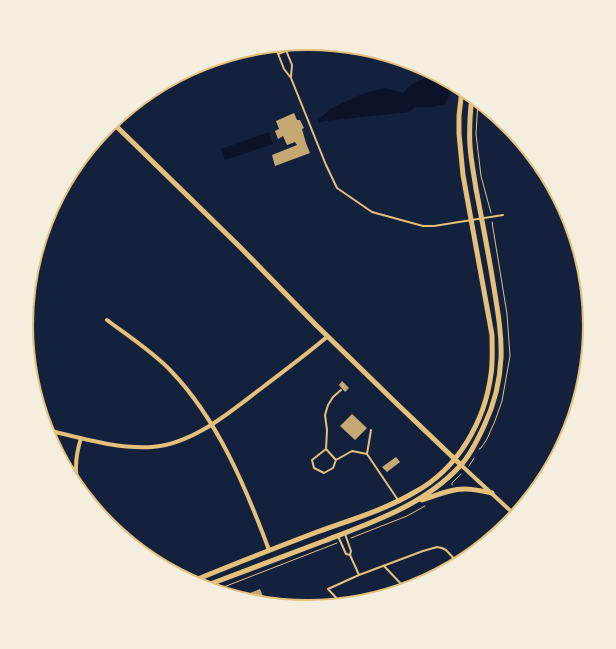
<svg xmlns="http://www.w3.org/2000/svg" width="616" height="649" font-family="Montserrat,sans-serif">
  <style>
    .water { fill: #0b132b }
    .building { fill: #c6a872 }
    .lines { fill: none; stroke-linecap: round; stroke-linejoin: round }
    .path { stroke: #e5c07b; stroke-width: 1 }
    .service { stroke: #e5c07b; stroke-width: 2 }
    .minor { stroke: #e5c07b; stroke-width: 4 }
    .tertiary { stroke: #e5c07b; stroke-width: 5 }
    .rim { fill: none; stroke: #e5c07b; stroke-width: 2 }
  </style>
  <rect width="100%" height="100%" fill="#14213d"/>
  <path class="water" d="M 427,70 L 452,83 L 450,94 L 445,104 L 432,107 L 415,107 L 410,112 L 325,121 L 319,123 L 318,120 L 330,109 L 362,94 L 385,88 L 404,93 C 410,82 420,82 429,75 Z
    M 269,132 L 273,144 L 225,160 L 221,149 Z"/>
  <path class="building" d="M 294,113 L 297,120 L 300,120 L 304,128 L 302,129 L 306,143 L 310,153 L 275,166 L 272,155 L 297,145 L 295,142 L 287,145 L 283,136 L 278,139 L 275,131 L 279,129 L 276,121 Z
    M 342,381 L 349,388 L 345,392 L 339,385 Z
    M 352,414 L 367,428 L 355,440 L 340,426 Z
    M 396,457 L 400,462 L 387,472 L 382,467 Z
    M 260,589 L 264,599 L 257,601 L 253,601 L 250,593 Z
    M 247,593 L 250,600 L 238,596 Z
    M 273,597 L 279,604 L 267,602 Z"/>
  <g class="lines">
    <path class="path" d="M 478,101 L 476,134 L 481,176 L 491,213
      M 479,449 L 481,448 L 487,439 L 495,421 L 502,401 L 510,356 L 507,314 L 492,222
      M 469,466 L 474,458
      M 452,485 L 452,483 L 461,474
      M 351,538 L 407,516 L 425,506
      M 216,590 L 337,543"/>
    <path class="service" d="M 284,45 L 292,65 L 291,77
      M 275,46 L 284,69 L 291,78 L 326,165 L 337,188 L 372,212 L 423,226 L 434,226 L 503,215
      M 278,54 L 286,51
      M 341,390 L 333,397 L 328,405 L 325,415 L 327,430 L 326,449 L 312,460 L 314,468 L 324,473 L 333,468 L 336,460 L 352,451 L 367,454 L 371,430
      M 326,449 L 336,460
      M 367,454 L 398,500
      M 345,534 L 351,551 L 350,555
      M 338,536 L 346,554 L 350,555 L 359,575
      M 384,566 L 405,588
      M 341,603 L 328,589 L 359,575 L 423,551 L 437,547 L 442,548 L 446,550 L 458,563"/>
    <path class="minor" d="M 107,320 C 128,336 153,352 171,371 C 218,420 246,488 269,550
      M 47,430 C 81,438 116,449 152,447 C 194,444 231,411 263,387 C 285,370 307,354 328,336
      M 461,465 L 515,515
      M 78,486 C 74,470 76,454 81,438"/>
    <path class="tertiary" d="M 112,122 L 239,246 L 315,324 L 395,402 L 461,465
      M 422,500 C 431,497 441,493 450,491 C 464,487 478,490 492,493
      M 193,581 C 234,564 275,548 317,532 C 350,520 385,510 415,492 C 458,469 485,421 491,374 C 493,361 492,348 492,335 L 463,175 L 459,134 L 459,116 L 462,89
      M 205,586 C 244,571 284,556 324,541 C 373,522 424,505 460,466 C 470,456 478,439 484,426 C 494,405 500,381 501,358 C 502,333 497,307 493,282 C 488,251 482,220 476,189 C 474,175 471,161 470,146 C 469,129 470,113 472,96"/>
  </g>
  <path d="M0 0H616V649H0ZM33 325a275 275 0 1 1 550 0a275 275 0 1 1-550 0Z" fill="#f5edde" fill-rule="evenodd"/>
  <path class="rim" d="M33 325a275 275 0 1 1 550 0a275 275 0 1 1-550 0Z"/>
</svg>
